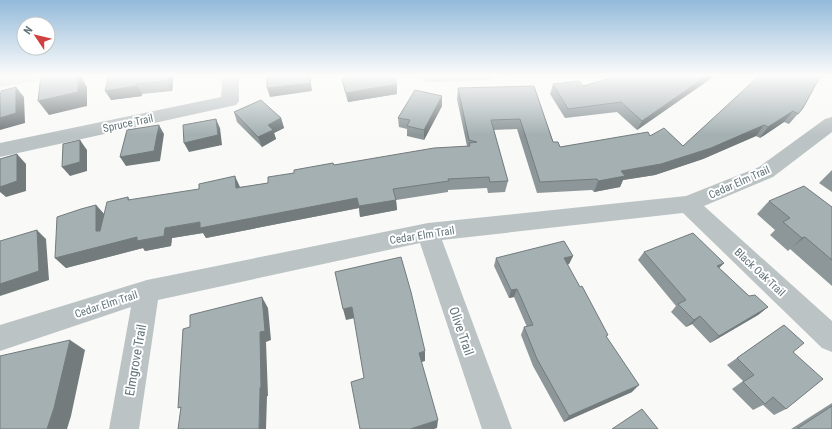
<svg xmlns="http://www.w3.org/2000/svg" width="832" height="429" font-family="'Roboto Condensed',sans-serif">
  <style>
    .green { fill: #dbded7 }
    .lines { fill: none; stroke-linecap: round; stroke-linejoin: round }
    .minor { fill: #bcc3c4; fill-rule: evenodd }
    .wall { fill: #8d9799 }
    .shaded-wall { fill: #737b7d }
    .building { fill: #a4b0b2; stroke: #737b7d }
    .labels { text-anchor: middle; stroke-width: 4; stroke-linejoin: round; paint-order: stroke }
    .street-label { font-size: 11px; fill: #637579; stroke: #fff }
    .near-street-label { font-size: 13px; fill: #637579; stroke: #fff }
  </style>
  <rect width="100%" height="100%" fill="#f9f9f7"/>
  <path class="green" d="M 0,75 L 42,75 L 35,81 L 0,87 Z"/>
  <g class="lines">
    <path class="minor" d="M 223,75 L 239,75 L 239,101 L 236,105 L 0,157 L 0,143 L 221,97 Z
      M 421,75 L 492,75 L 490,79 L 484,80 L 430,82 L 424,81 Z
      M 832,117 L 832,132 L 773,177 L 704,206 L 832,321 L 832,352 L 822,348 L 683,213 L 442,240 L 512,429 L 482,429 L 420,243 L 158,300 L 139,429 L 109,429 L 131,307 L 0,351 L 0,325 L 147,280 L 428,223 L 686,196 L 759,167 L 825,119 Z"/>
  </g>
  <path class="wall" d="M 109,75 L 174,75 L 172,91 L 142,94 L 142,96 L 111,100 Z
    M 343,75 L 393,75 L 397,94 L 348,102 L 344,89 L 342,79 L 344,79 Z
    M 716,75 L 637,130 L 617,112 L 565,118 L 550,94 L 553,84 L 583,86 L 621,78 Z
    M 534,86 L 553,142 L 560,147 L 650,136 L 683,146 L 803,108 L 789,124 L 784,122 L 760,138 L 756,136 L 703,159 L 655,175 L 623,180 L 620,187 L 594,192 L 592,190 L 537,193 L 517,129 L 493,130 L 508,181 L 505,192 L 488,193 L 487,188 L 448,190 L 448,192 L 396,200 L 397,210 L 360,217 L 359,208 L 206,238 L 203,233 L 172,238 L 171,246 L 145,251 L 143,248 L 66,268 L 55,258 L 96,205 L 104,214 L 128,197 L 130,200 L 240,187 L 268,183 L 294,173 L 334,165 L 467,146 L 457,99 L 458,88 Z
    M 442,96 L 442,106 L 424,140 L 407,136 L 407,129 L 399,127 L 398,118 Z
    M 234,112 L 281,118 L 284,128 L 274,133 L 276,139 L 262,147 L 237,122 Z
    M 832,170 L 832,192 L 819,183 Z
    M 769,201 L 832,207 L 832,286 L 790,249 L 788,251 L 770,235 L 775,230 L 757,214 Z
    M 644,252 L 724,263 L 719,268 L 749,296 L 768,307 L 758,315 L 710,343 L 692,324 L 686,327 L 671,312 L 676,306 L 638,260 Z
    M 573,256 L 569,264 L 567,265 L 607,338 L 632,392 L 564,422 L 533,366 L 521,335 L 524,327 L 527,327 L 514,297 L 509,298 L 494,266 L 496,258 Z
    M 784,325 L 793,352 L 786,409 L 774,415 L 763,405 L 753,410 L 732,389 L 743,381 L 727,365 Z
    M 832,403 L 832,429 L 791,429 Z"/>
  <path class="shaded-wall" d="M 78,75 L 80,75 L 87,87 L 87,106 L 49,115 L 38,101 Z
    M 168,75 L 174,75 L 172,91 L 167,81 Z
    M 310,75 L 312,91 L 270,97 L 267,88 Z
    M 708,75 L 716,75 L 637,130 L 642,121 Z
    M 137,84 L 142,94 L 142,96 L 111,100 L 105,91 Z
    M 397,84 L 397,94 L 348,102 L 346,93 Z
    M 16,87 L 24,97 L 25,123 L 0,130 L 0,118 Z
    M 442,96 L 442,106 L 424,140 L 424,130 Z
    M 793,111 L 784,122 L 760,138 L 768,127 Z
    M 281,118 L 284,128 L 274,133 L 276,139 L 262,147 L 258,137 L 268,125 Z
    M 216,119 L 220,128 L 222,145 L 189,152 L 184,143 Z
    M 159,125 L 164,134 L 160,161 L 126,166 L 120,157 Z
    M 764,125 L 756,136 L 703,159 L 655,175 L 623,180 L 620,187 L 594,192 L 598,181 L 621,171 Z
    M 80,140 L 87,150 L 87,171 L 70,176 L 62,167 Z
    M 17,154 L 26,164 L 26,191 L 6,197 L 0,192 L 0,187 Z
    M 235,176 L 240,187 L 241,198 L 236,188 Z
    M 357,198 L 359,208 L 206,238 L 203,233 L 172,238 L 171,246 L 145,251 L 143,248 L 66,268 L 55,258 L 165,228 Z
    M 396,200 L 397,210 L 360,217 L 359,206 Z
    M 96,205 L 105,215 L 106,241 L 96,231 Z
    M 37,230 L 46,239 L 49,280 L 0,296 L 0,284 Z
    M 805,237 L 790,249 L 788,251 L 802,238 Z
    M 573,256 L 569,264 L 560,267 L 564,258 Z
    M 724,263 L 715,272 L 717,266 Z
    M 517,289 L 514,297 L 509,298 L 511,290 Z
    M 262,297 L 268,308 L 271,340 L 266,342 L 268,396 L 267,396 L 266,429 L 259,429 L 260,388 L 260,332 Z
    M 352,307 L 355,318 L 346,320 L 343,309 Z
    M 768,307 L 758,315 L 710,343 L 719,336 Z
    M 700,316 L 692,324 L 686,327 L 694,320 Z
    M 70,340 L 85,350 L 71,416 L 67,429 L 47,429 Z
    M 425,351 L 425,361 L 419,363 L 419,353 Z
    M 639,385 L 632,392 L 564,422 L 569,416 Z
    M 438,420 L 437,428 L 434,429 L 410,429 Z"/>
  <path class="building" d="M 41,75 L 62,75 L 62,77 L 69,75 L 78,75 L 78,92 L 38,101 Z
    M 109,75 L 168,75 L 167,81 L 137,84 L 136,86 L 105,91 Z
    M 267,75 L 310,75 L 310,83 L 267,88 Z
    M 343,75 L 393,75 L 397,84 L 346,93 L 342,79 L 344,79 Z
    M 628,75 L 708,75 L 642,121 L 621,102 L 568,109 L 553,84 L 579,81 L 583,86 L 618,76 L 621,78 Z
    M 760,75 L 821,75 L 803,108 L 798,114 L 793,111 L 768,127 L 764,125 L 711,148 L 661,164 L 621,171 L 625,176 L 598,181 L 597,179 L 540,182 L 520,119 L 491,120 L 508,181 L 490,182 L 489,177 L 448,179 L 449,181 L 393,189 L 396,200 L 359,206 L 357,198 L 200,228 L 200,222 L 165,228 L 164,236 L 137,241 L 137,237 L 55,258 L 57,217 L 81,209 L 96,205 L 96,231 L 100,231 L 107,202 L 128,197 L 128,200 L 199,189 L 199,184 L 235,176 L 236,188 L 268,183 L 268,177 L 294,173 L 294,170 L 333,163 L 334,165 L 434,148 L 470,146 L 469,143 L 477,142 L 469,140 L 458,88 L 534,86 L 553,142 L 558,142 L 560,147 L 648,132 L 650,136 L 664,128 L 683,146 Z
    M 16,87 L 16,113 L 0,118 L 0,94 L 1,93 L 1,91 Z
    M 415,90 L 442,96 L 424,130 L 407,126 L 410,120 L 398,118 Z
    M 261,100 L 281,118 L 268,125 L 273,130 L 258,137 L 234,112 Z
    M 216,119 L 218,135 L 184,143 L 183,125 Z
    M 159,125 L 154,151 L 120,157 L 127,130 Z
    M 80,140 L 80,162 L 62,167 L 63,144 Z
    M 17,154 L 17,181 L 0,187 L 0,159 Z
    M 804,186 L 832,207 L 832,260 L 805,237 L 802,238 L 783,222 L 790,218 L 769,201 Z
    M 37,230 L 39,271 L 0,284 L 0,241 Z
    M 693,233 L 724,263 L 717,266 L 749,296 L 755,295 L 768,307 L 719,336 L 700,316 L 694,320 L 678,304 L 686,300 L 644,252 Z
    M 564,241 L 573,256 L 564,258 L 580,287 L 582,286 L 608,335 L 606,336 L 639,385 L 569,416 L 537,359 L 524,327 L 533,325 L 517,289 L 511,290 L 496,258 Z
    M 401,257 L 411,292 L 425,351 L 419,353 L 438,420 L 410,429 L 360,429 L 351,382 L 364,378 L 352,307 L 343,309 L 335,272 Z
    M 262,297 L 265,331 L 260,332 L 261,387 L 260,388 L 259,429 L 178,429 L 181,407 L 178,408 L 183,329 L 190,327 L 190,315 Z
    M 784,325 L 804,343 L 793,352 L 823,379 L 786,409 L 773,397 L 765,404 L 743,382 L 754,375 L 737,358 Z
    M 70,340 L 54,408 L 47,429 L 0,429 L 0,356 Z
    M 832,406 L 832,429 L 799,429 L 798,428 Z
    M 642,409 L 658,429 L 612,429 Z"/>
  <linearGradient id="sky" x2="0" y2="1"><stop stop-color="#93bada"/><stop offset="0.56" stop-color="#fcfcfb"/><stop offset="1" stop-color="#fcfcfb" stop-opacity="0"/></linearGradient>
  <rect width="832" height="135" fill="url(#sky)"/>
  <g class="labels">
    <g class="street-label">
      <text transform="translate(128 123) rotate(-12)" y="4">Spruce Trail</text>
      <text transform="translate(739 182) rotate(-24)" y="4">Cedar Elm Trail</text>
      <text transform="translate(422 235) rotate(-9)" y="4">Cedar Elm Trail</text>
      <text transform="translate(760 272) rotate(43)" y="4">Black Oak Trail</text>
      <text transform="translate(106 304) rotate(-18)" y="4">Cedar Elm Trail</text>
    </g>
    <g class="near-street-label">
      <text transform="translate(462 331) rotate(71)" y="5">Olive Trail</text>
      <text transform="translate(135 360) rotate(-80)" y="5">Elmgrove Trail</text>
    </g>
  </g>
  <g transform="translate(36 36) rotate(305)"><circle r="19" fill="#ffffff" stroke="#c1c8c9"/>
  <path d="M0-3L7 15L0 10L-7 15Z" fill="#d14040"/>
  <text y="-6" font-size="11" font-weight="bold" text-anchor="middle" fill="#637579">N</text>
  </g>
</svg>
